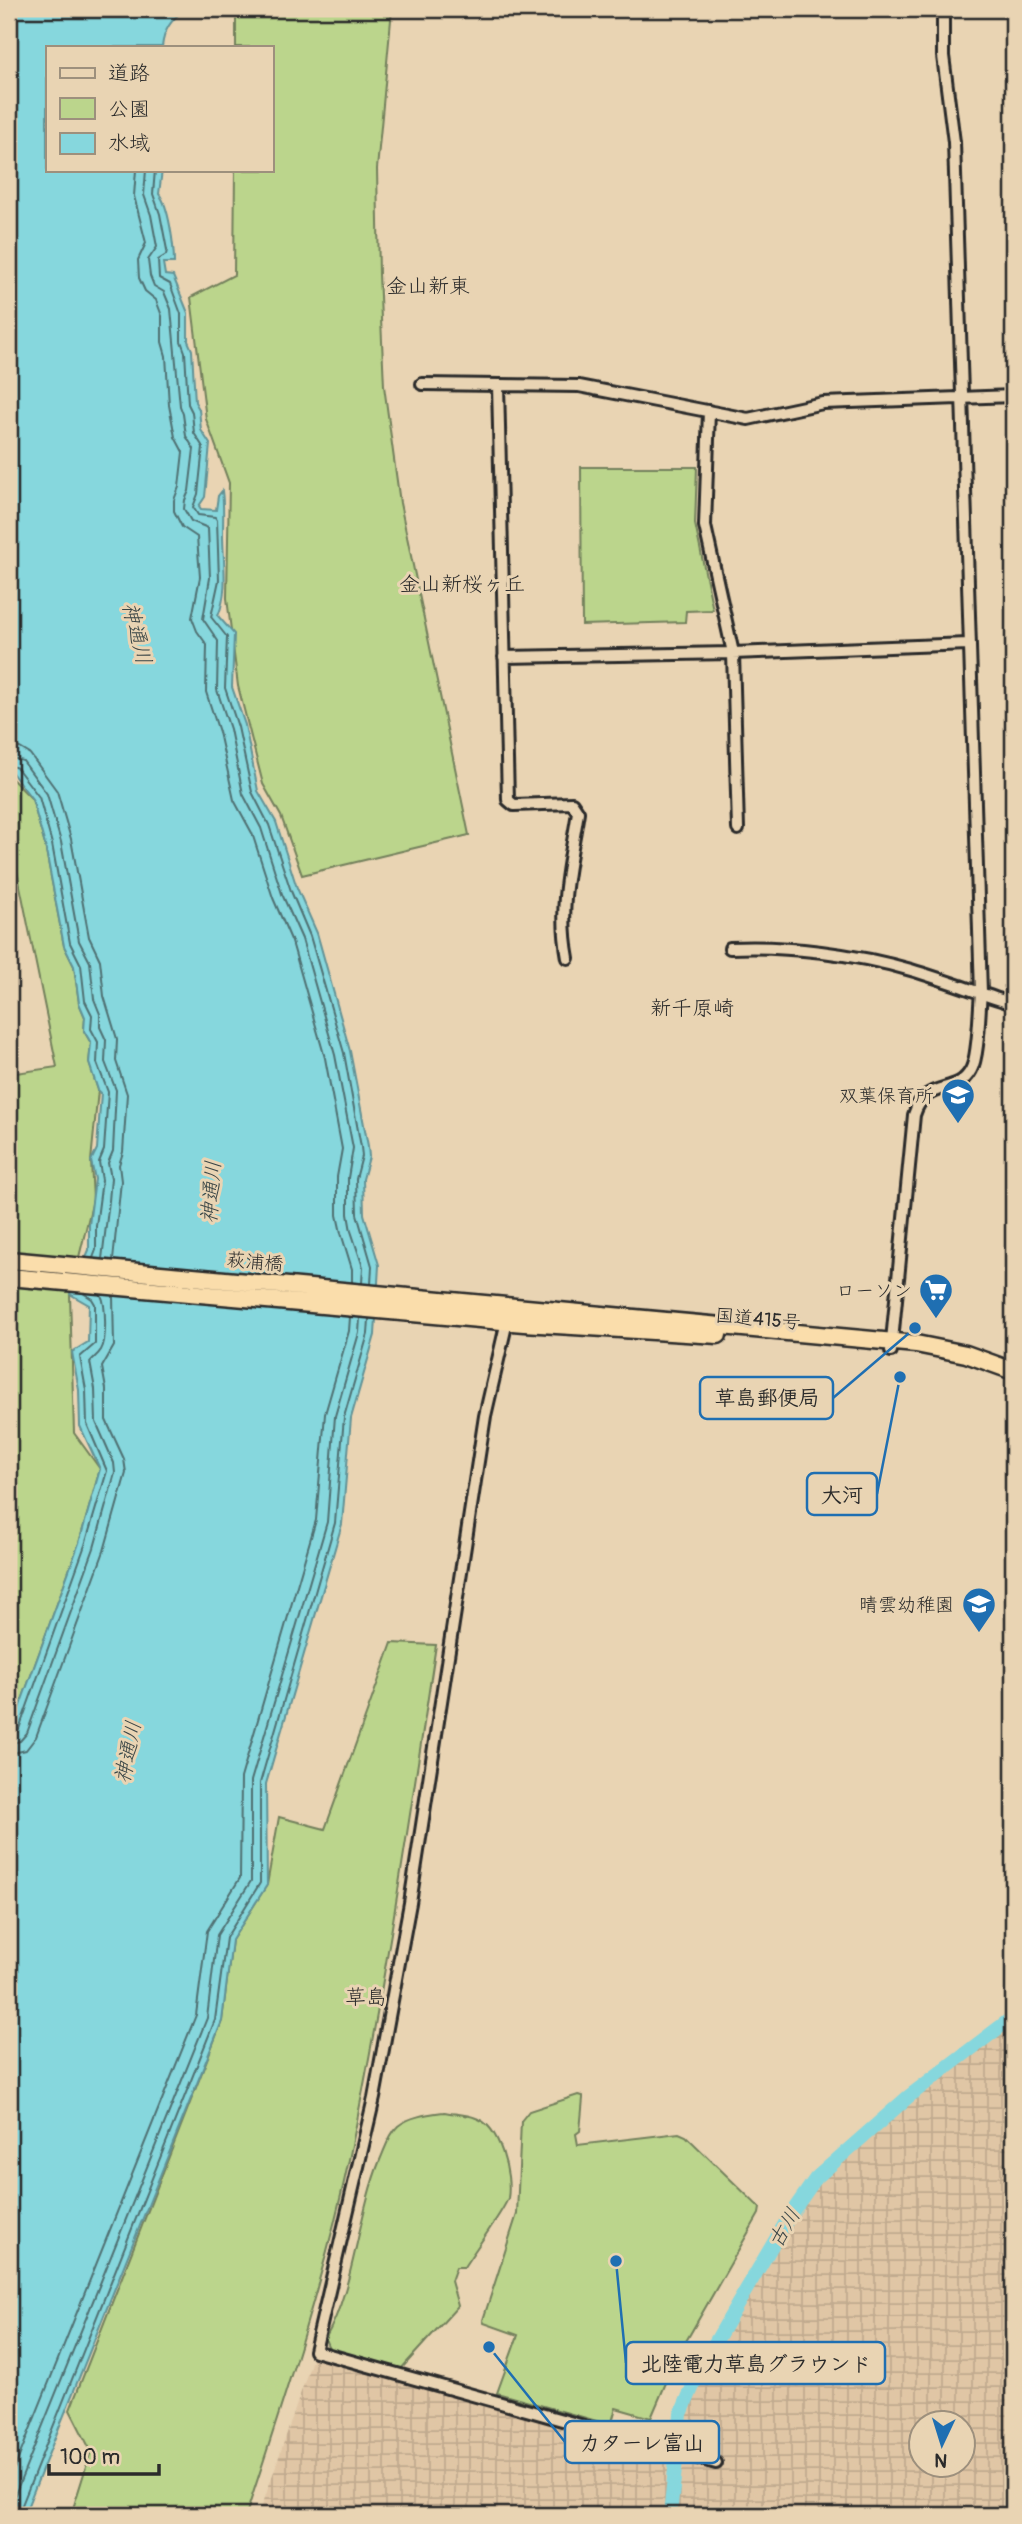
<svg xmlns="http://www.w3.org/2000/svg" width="1022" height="2524" font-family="Pangolin,'Klee One',sans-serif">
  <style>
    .industrial { fill: url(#industrial-grid); fill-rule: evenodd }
    .green { fill: #bbd58c; stroke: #73805c; stroke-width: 2 }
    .water { fill: #86d7dd; stroke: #629296; stroke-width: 2 }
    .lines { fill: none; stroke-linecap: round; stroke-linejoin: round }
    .shore { stroke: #4f7072; stroke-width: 2 }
    .river { stroke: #86d7dd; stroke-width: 14 }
    .tertiary-casing { stroke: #2b2b2b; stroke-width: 16 }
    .trunk-casing { stroke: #2b2b2b; stroke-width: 21 }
    .tertiary { stroke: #e9d4b3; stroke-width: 10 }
    .trunk { stroke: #faddab; stroke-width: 16 }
    .labels { text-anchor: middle; stroke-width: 6; stroke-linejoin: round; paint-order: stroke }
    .poi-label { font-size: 19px; fill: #2b2b2b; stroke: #e9d4b3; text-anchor: end }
    .street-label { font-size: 19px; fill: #2b2b2b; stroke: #e9d4b3 }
    .neighbourhood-label { font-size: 21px; fill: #2b2b2b; stroke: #e9d4b3 }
    .water-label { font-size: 21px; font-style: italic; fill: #394546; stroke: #e9d4b3 }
    .leader { fill: none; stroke: #1f6fb2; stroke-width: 2.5 }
    .callout-dot { fill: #1f6fb2; stroke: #e9d4b3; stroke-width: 2.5 }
    .callout { fill: #e9d4b3; stroke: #1f6fb2; stroke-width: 2.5 }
    .callout-label { font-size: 21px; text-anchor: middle; font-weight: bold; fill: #2b2b2b }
  </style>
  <defs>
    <pattern id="industrial-grid" width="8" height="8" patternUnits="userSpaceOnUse" patternTransform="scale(1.75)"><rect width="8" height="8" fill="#e0c6a5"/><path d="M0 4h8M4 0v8" fill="none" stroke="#c0aa8e"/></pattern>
  </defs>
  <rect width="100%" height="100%" fill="#e9d4b3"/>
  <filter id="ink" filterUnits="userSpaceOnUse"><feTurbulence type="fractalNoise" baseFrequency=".0143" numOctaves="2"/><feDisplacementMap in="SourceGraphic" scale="14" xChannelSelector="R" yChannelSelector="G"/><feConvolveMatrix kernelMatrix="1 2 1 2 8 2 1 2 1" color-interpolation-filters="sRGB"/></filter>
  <g filter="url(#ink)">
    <path class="industrial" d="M 1013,2016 L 1013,2515 L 672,2515 L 690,2391 L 759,2268 L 816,2178 L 908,2097 ZM 920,2422 L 962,2422 L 962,2464 L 920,2464 Z
      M 315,2351 L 674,2455 L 670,2515 L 259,2515 Z"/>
    <path class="green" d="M 236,9 L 392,9 L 377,169 L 379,274 L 384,386 L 400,503 L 469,835 L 302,875 L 281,816 L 263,784 L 238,686 L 227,598 L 229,483 L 206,419 L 191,297 L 234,275 L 235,170 L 271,170 L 271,47 L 236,47 Z
      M 581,467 L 697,467 L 695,524 L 713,610 L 686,611 L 685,622 L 582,625 Z
      M 9,776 L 32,799 L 45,845 L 64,946 L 74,966 L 79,1003 L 85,1017 L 84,1031 L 91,1043 L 89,1063 L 98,1090 L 91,1161 L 93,1200 L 70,1294 L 74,1433 L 100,1469 L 79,1543 L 9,1736 L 9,1074 L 57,1067 L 9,832 Z
      M 392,1643 L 436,1645 C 410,1815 385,1986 350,2155 C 324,2278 285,2396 246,2515 L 71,2515 L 91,2451 L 70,2410 L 222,2021 L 232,1940 L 267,1885 L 279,1817 L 325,1829 Z
      M 578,2095 L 583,2096 L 583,2098 L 580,2131 L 576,2134 L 578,2145 L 679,2133 L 686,2136 L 760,2208 L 759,2214 L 677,2357 L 651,2418 L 616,2408 L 611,2425 L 497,2393 L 518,2335 L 484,2323 L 483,2320 L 517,2214 L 521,2121 L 529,2111 Z
      M 444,2112 C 454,2114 466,2114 476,2118 C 500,2126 512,2175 508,2198 C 505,2209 472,2254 464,2267 L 456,2267 L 451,2281 L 458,2306 L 400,2370 L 330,2351 L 325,2339 C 355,2287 357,2216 380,2160 C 385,2149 389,2134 398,2126 C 410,2116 429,2114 444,2112 Z"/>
    <path class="water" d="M 9,9 L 184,9 C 171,21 164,29 162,47 L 47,47 L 47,170 L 162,170 L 159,194 C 169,206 174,247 174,263 L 163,263 L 165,275 L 173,276 L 188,313 L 188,341 L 192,350 L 195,402 L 199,409 L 201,430 L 210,444 L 205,497 L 199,506 L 201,509 L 216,510 L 218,496 L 222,491 C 224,506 223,519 223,534 C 223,562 229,590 218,616 L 234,634 L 232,687 L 245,725 L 258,791 L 276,822 L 297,888 L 317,933 L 350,1051 L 368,1146 L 369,1157 L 363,1179 L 364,1214 L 379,1265 L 375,1335 L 351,1418 L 342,1524 L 266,1784 L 267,1885 L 232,1940 L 222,2021 L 24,2515 L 9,2515 L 9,1736 L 79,1543 L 100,1469 L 80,1426 L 79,1390 L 72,1352 L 88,1342 L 89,1305 L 70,1294 L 89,1250 L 89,1225 L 95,1179 L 91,1161 L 97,1149 L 101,1093 L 98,1090 L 89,1063 L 91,1043 L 84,1031 L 85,1017 L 79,1003 L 74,966 L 64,946 L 45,845 L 32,799 L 9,769 Z"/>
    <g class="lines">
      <path class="shore" d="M 136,170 L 134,196 L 146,243 L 138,260 L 139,278 L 145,291 L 156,300 L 162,316 L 162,342 L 166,356 L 169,405 L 175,437 L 183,452 L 179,487 L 174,500 L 174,511 L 182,527 L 197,537 L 200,577 L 192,618 L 197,631 L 207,645 L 206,692 L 219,732 L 234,800 L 252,833 L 273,898 L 292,942 L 325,1058 L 342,1149 L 337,1177 L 337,1215 L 341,1233 L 352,1269 L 352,1282
        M 146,170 L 144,195 L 151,215 L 157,247 L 148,260 L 150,276 L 154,286 L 164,292 L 171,309 L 180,406 L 183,414 L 186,436 L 194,449 L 189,491 L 185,500 L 184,509 L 191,521 L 208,528 L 210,578 L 203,619 L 218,641 L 217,690 L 230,729 L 243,794 L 261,828 L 282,894 L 302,939 L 335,1055 L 353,1148 L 348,1178 L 348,1214 L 351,1231 L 363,1267 L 362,1283
        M 155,170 L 153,194 L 160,214 L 167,250 L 166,255 L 158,260 L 159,278 L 170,284 L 181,314 L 181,341 L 185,352 L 188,404 L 192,412 L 194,433 L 203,447 L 198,494 L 193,507 L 198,515 L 215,517 L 217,520 L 219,580 L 211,617 L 227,637 L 225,688 L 238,727 L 252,792 L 269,825 L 291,891 L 310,936 L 344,1053 L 361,1147 L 362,1156 L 356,1179 L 357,1214 L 372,1266 L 371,1284
        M 9,746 L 20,748 L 30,754 L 57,791 L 71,839 L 89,937 L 100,960 L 104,996 L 117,1039 L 116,1061 L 127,1094 L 123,1152 L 119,1165 L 121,1181 L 113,1260
        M 9,757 L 23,761 L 47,794 L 61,842 L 79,941 L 90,962 L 94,999 L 100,1014 L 100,1027 L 106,1040 L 105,1062 L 116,1090 L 113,1151 L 108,1163 L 111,1178 L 109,1201 L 102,1259
        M 9,765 L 17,768 L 39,797 L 52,844 L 70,943 L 81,965 L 85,1001 L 92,1015 L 91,1029 L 98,1042 L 97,1063 L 108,1092 L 104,1150 L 99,1162 L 102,1180 L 96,1226 L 96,1250 L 93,1258
        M 9,1735 L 15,1734 L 19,1729 L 85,1545 L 107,1471 L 87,1424 L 86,1390 L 80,1357 L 95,1344 L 95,1304 L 92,1299 L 83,1293
        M 9,1744 L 20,1741 L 27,1733 L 94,1548 L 115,1473 L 114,1463 L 96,1422 L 95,1389 L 90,1362 C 93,1358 98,1355 101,1350 C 107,1341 106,1304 101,1295
        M 9,1754 L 26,1750 L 36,1737 L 104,1551 L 126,1473 L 124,1459 L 106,1420 L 106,1389 L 102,1367 L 114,1346 L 113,1296
        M 9,2482 L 196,2015 L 207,1931 L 240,1878 L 241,1778 L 316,1520 L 325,1414 L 349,1331 L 350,1317
        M 9,2515 L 10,2507 L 207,2018 L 217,1935 L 251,1881 L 251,1781 L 327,1522 L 335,1416 L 359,1333 L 360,1318
        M 18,2515 L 215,2020 L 226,1938 L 260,1883 L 260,1783 L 335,1523 L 344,1417 L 368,1334 L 369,1319"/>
      <path class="river" d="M 670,2515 L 681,2414 L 702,2365 L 790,2215 L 816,2178 L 908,2097 L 1013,2017"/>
      <g class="tertiary-casing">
        <path id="tertiary" d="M 422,384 L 579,386 L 748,419 L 823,403 L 1013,396
          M 498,385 L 508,800 L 514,805 L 572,803 L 578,812 C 570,864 558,905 568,958
          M 709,411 L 705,526 L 733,653 L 738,829
          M 504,657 L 733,653 L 968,644
          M 730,948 C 786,945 856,954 911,970 C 945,980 979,993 1013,1004
          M 507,1321 L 485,1416 L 410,1903 L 374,2098 L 315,2351 L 716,2463
          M 891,1351 L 914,1115 C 926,1077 957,1097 971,1070 C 979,1056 979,1011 981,993 L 954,142 L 943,56 L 943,9"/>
      </g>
      <g class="trunk-casing">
        <path id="trunk" d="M 9,1260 L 916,1344 L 966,1354 L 1013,1371
          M 9,1277 L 524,1323 L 718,1335"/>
      </g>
      <use href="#tertiary" class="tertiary"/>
      <use href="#trunk" class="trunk"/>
    </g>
  </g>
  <defs>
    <g id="school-pin" transform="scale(1.75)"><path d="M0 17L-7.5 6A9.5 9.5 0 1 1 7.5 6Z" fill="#1f6fb2" stroke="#e9d4b3"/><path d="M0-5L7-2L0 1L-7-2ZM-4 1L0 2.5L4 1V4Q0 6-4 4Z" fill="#fff"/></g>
    <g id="supermarket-pin" transform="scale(1.75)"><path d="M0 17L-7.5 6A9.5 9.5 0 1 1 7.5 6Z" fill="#1f6fb2" stroke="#e9d4b3"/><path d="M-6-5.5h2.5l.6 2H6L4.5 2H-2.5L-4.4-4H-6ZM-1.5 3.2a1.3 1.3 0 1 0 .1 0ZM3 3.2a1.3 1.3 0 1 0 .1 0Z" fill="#fff"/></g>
  </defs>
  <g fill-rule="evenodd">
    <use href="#school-pin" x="958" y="1095"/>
    <use href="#supermarket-pin" x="936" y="1290"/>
    <use href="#school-pin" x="979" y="1604"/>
  </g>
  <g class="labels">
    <g class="poi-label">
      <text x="934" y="1102">双葉保育所</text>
      <text x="912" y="1297">ローソン</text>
      <text x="954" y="1611">晴雲幼稚園</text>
    </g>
    <g class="street-label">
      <text transform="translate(255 1261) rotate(5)" y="7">萩浦橋</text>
      <text transform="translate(758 1318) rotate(5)" y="7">国道415号</text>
    </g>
    <g class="neighbourhood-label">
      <text x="428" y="293">金山新東</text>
      <text x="462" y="591">金山新桜ヶ丘</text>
      <text x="692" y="1015">新千原崎</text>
      <text x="366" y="2004">草島</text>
    </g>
    <g class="water-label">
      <text transform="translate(137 633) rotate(76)" y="7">神通川</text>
      <text transform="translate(211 1192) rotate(-86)" y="7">神通川</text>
      <text transform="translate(128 1752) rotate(-79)" y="7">神通川</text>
      <text transform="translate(784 2228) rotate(-59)" y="7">古川</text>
    </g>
  </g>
  <path class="leader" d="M915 1328L833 1398M900 1377L877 1494M616 2261L626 2363M489 2347L565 2442"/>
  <g class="callout-dot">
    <circle cx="915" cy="1328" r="7"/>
    <circle cx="900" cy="1377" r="7"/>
    <circle cx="616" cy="2261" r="7"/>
    <circle cx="489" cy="2347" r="7"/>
  </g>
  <g class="callout">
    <rect x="700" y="1377" width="133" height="42" rx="7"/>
    <rect x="807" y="1473" width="70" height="42" rx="7"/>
    <rect x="626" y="2342" width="259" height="42" rx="7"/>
    <rect x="565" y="2421" width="154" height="42" rx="7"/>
  </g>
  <g class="callout-label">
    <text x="767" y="1405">草島郵便局</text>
    <text x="842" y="1502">大河</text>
    <text x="756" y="2371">北陸電力草島グラウンド</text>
    <text x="642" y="2450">カターレ富山</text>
  </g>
  <rect width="1022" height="2524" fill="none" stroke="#e9d4b3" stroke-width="35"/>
  <rect x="18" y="18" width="987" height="2489" fill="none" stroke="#2b2b2b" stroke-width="2.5" filter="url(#ink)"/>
  <rect x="46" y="46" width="228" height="126" fill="#e9d4b3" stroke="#9d907d" stroke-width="2"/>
  <rect x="60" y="68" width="35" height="10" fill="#e9d4b3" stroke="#9d907d" stroke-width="2"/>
  <text x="108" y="80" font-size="21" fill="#2b2b2b">道路</text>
  <rect x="60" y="98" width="35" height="21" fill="#bbd58c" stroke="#9d907d" stroke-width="2"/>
  <text x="108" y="116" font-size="21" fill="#2b2b2b">公園</text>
  <rect x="60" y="133" width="35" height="21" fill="#86d7dd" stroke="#9d907d" stroke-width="2"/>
  <text x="108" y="150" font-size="21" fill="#2b2b2b">水域</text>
  <g transform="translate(942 2444) rotate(184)"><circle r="33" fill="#e9d4b3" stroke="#9d907d" stroke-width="2"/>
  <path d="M0-5L12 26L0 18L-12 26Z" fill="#1f6fb2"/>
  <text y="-10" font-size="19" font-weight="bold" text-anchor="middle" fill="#2b2b2b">N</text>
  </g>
  <path d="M49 2464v10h110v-10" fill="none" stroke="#2b2b2b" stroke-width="3.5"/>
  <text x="60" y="2464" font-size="21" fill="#2b2b2b" stroke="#e9d4b3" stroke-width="5" paint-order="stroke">100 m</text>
</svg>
